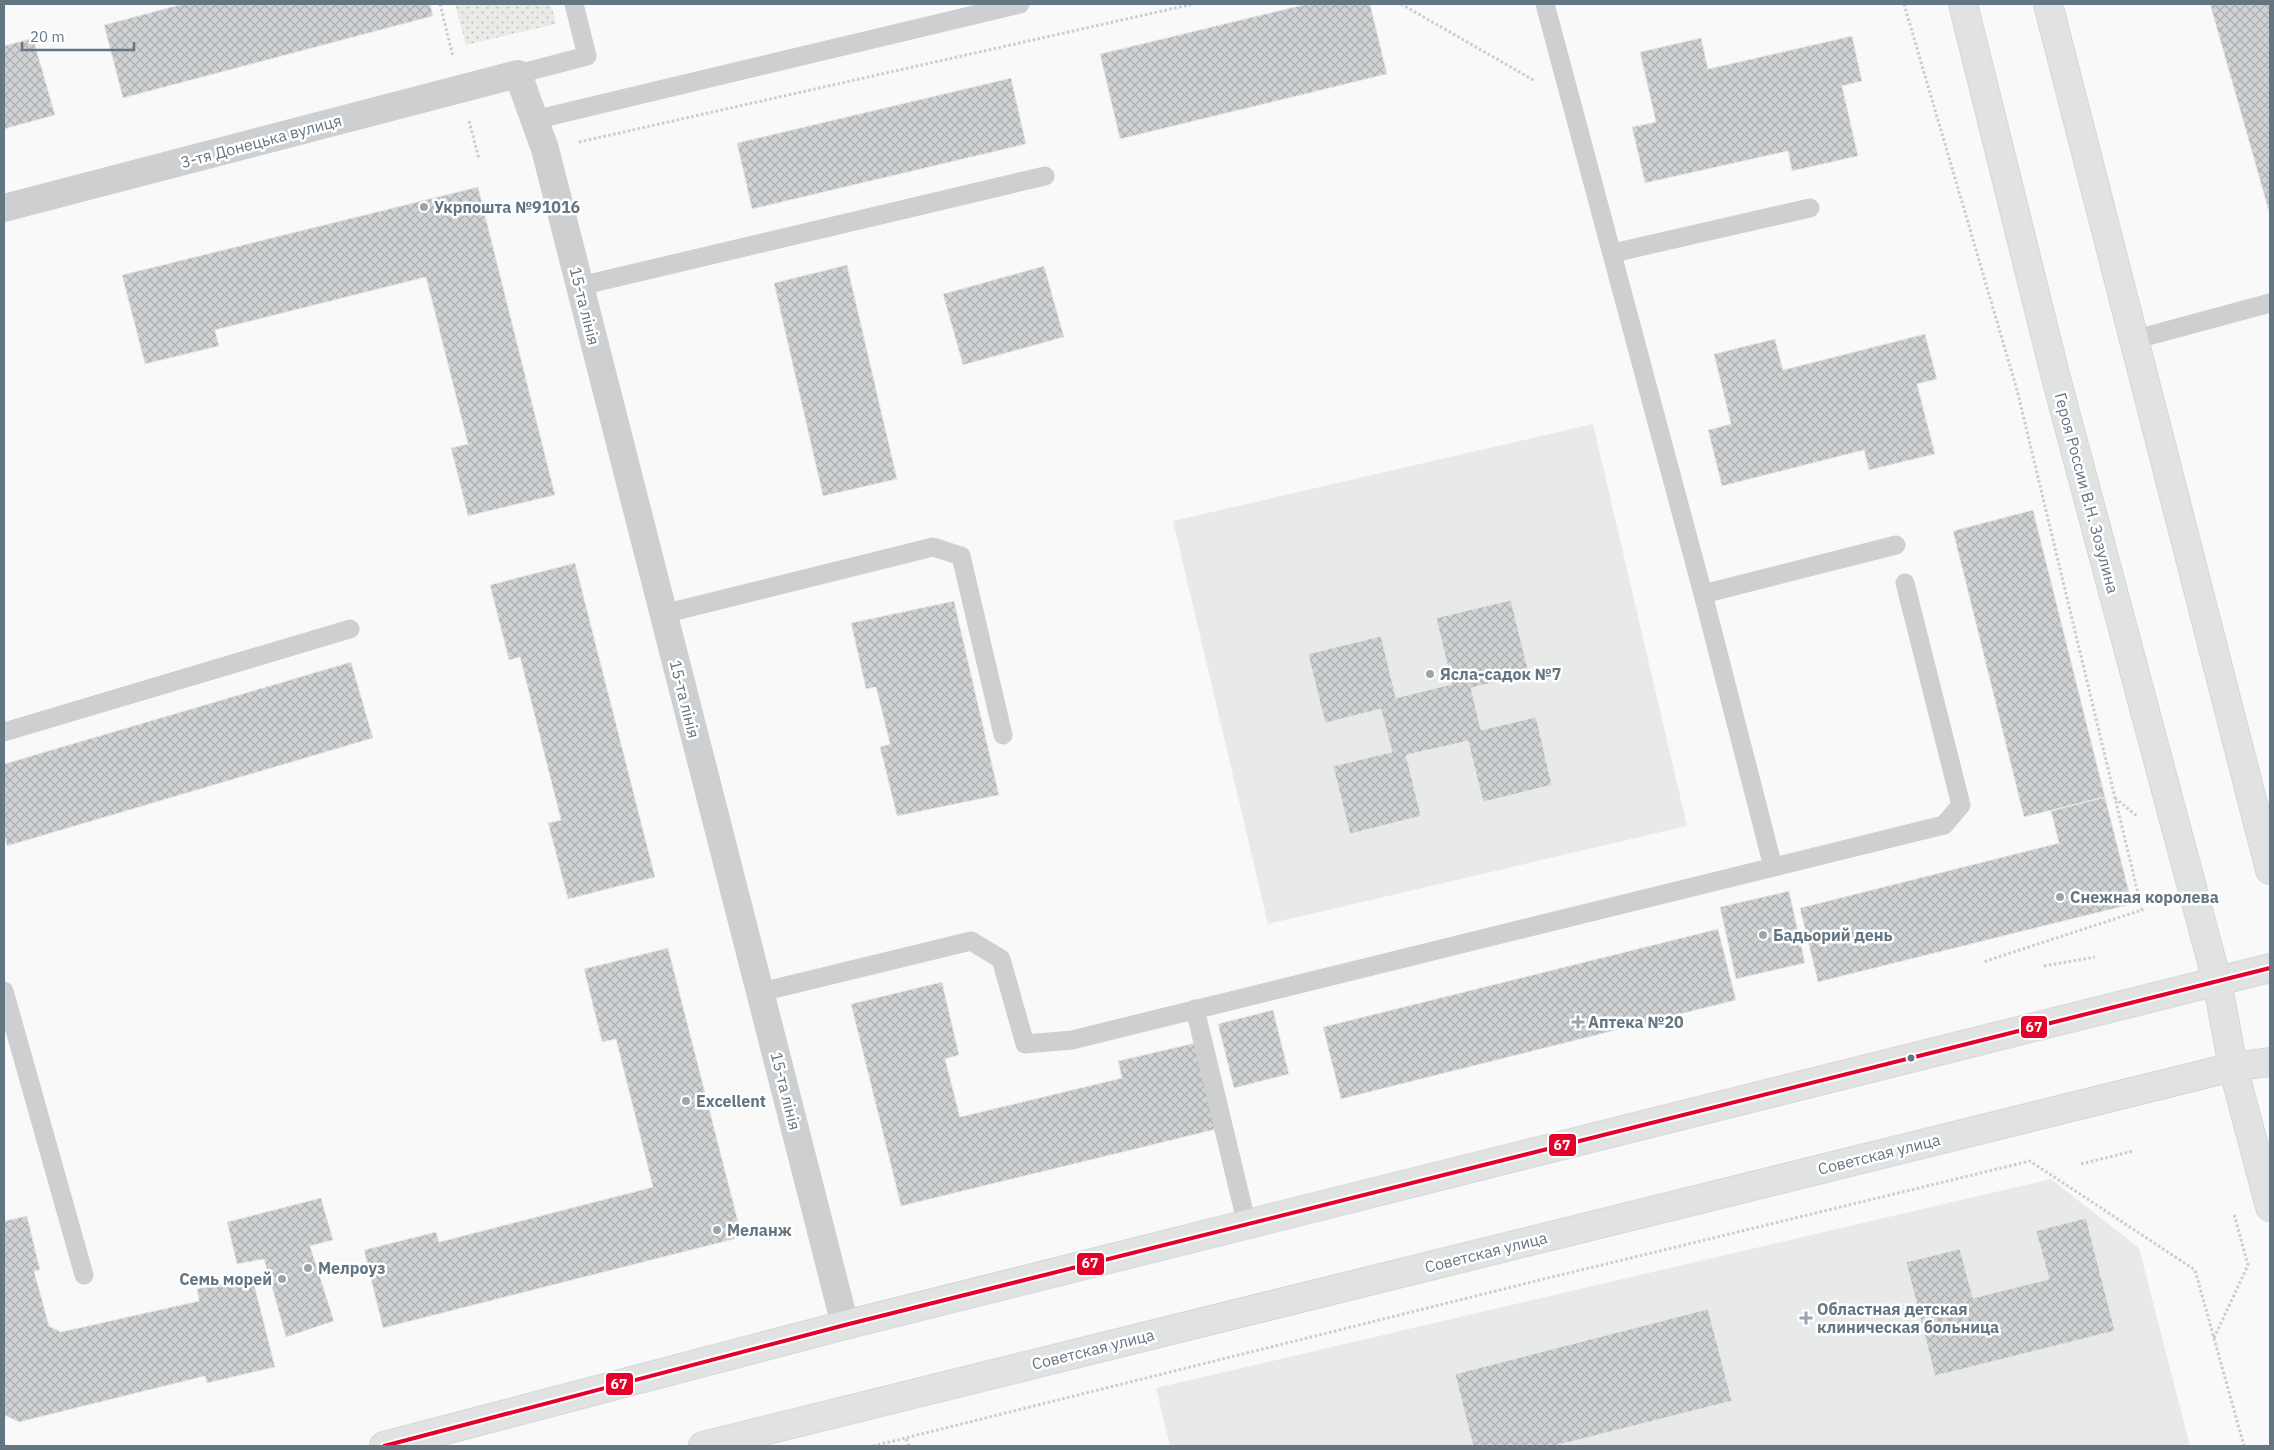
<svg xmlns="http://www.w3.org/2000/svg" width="2274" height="1450" font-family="'IBM Plex Sans',sans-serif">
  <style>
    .built { fill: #e8e9e9 }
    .park { fill: url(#park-dots) }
    .building { fill: url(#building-cross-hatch); stroke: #e8e8e8 }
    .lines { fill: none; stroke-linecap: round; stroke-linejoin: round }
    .secondary-casing { stroke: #d5d6d7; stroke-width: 30 }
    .primary-casing { stroke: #d5d6d7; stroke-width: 30 }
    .path { stroke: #cbcccd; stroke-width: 3; stroke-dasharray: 2.5 2.5; stroke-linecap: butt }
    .service { stroke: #cecfd0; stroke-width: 19 }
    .minor { stroke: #cecfd0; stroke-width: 28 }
    .secondary { stroke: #e1e2e2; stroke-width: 28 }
    .primary { stroke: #e1e2e2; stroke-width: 28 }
    .bus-1-casing { stroke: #fff; stroke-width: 8 }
    .bus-1 { stroke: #e4002b; stroke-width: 4 }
    .poi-dot { fill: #99a4ac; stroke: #fff; stroke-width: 2 }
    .bus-dot { fill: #657683; stroke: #fff; stroke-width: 2 }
    .labels { text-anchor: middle; stroke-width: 5; stroke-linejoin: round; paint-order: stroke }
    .street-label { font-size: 16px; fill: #657683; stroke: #fff }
    .poi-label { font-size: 16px; font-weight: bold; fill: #657683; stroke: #fff; text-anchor: start }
    .line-badge { stroke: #fff; stroke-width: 2 }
    .badge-label { font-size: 14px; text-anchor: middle; font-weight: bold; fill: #fff }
  </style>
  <defs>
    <pattern id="park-dots" width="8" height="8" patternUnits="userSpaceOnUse" patternTransform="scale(1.25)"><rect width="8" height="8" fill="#e8ebe6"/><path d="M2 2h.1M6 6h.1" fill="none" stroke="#c0c3c0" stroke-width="1.8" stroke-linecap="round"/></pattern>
    <pattern id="building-cross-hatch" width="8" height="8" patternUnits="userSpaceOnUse" patternTransform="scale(1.25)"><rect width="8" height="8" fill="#d0d2d3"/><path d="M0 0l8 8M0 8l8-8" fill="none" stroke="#acafb1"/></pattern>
  </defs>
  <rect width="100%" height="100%" fill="#f9f9f9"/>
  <path class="built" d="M 1593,424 L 1687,826 L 1268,924 L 1173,521 Z
    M 2051,1179 L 2139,1248 L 2190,1446 L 1170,1446 L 1156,1388 Z"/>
  <path class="park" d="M 455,4 L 551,4 L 556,24 L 466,45 Z"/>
  <path class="building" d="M 183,4 L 430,4 L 433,16 L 123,98 L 104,25 Z
    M 1307,4 L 1370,4 L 1387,74 L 1120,139 L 1100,54 Z
    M 2210,4 L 2270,4 L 2270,215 Z
    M 1852,36 L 1862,81 L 1842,86 L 1858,156 L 1792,171 L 1788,151 L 1645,183 L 1632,127 L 1656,122 L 1640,52 L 1701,38 L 1708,69 Z
    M 33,38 L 55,115 L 4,129 L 4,46 Z
    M 1011,78 L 1026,144 L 752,209 L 737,143 Z
    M 478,187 L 555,495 L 468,516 L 451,448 L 468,444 L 426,277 L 215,330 L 219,346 L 145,364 L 122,275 Z
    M 847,265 L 897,479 L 823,496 L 774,283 Z
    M 1044,266 L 1064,337 L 963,365 L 943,294 Z
    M 1925,334 L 1937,379 L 1917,384 L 1935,454 L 1869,470 L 1864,450 L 1722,486 L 1708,430 L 1731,424 L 1714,354 L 1775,339 L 1783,370 Z
    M 2033,510 L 2105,797 L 2024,817 L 1953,531 Z
    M 575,563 L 655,877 L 568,899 L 548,823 L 561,820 L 520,657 L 509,660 L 490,585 Z
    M 1511,600 L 1529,674 L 1471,688 L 1481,730 L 1536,717 L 1552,785 L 1483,802 L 1468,741 L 1406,755 L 1421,816 L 1350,834 L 1333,766 L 1392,752 L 1381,709 L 1325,723 L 1308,654 L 1381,636 L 1396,698 L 1452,684 L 1436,618 Z
    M 954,601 L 999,795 L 897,816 L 880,747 L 890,744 L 876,687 L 866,689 L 851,623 Z
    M 351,662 L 373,738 L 7,846 L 4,834 L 4,764 Z
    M 2105,797 L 2132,904 L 1818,982 L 1800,908 L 2059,843 L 2051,811 Z
    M 1789,891 L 1805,963 L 1736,979 L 1720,907 Z
    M 1718,929 L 1736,1000 L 1341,1099 L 1323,1027 Z
    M 668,948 L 742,1237 L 383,1328 L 364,1250 L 436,1232 L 439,1242 L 653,1187 L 616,1039 L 602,1042 L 584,969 Z
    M 942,982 L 959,1055 L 945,1059 L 960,1117 L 1122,1078 L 1118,1061 L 1195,1043 L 1217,1129 L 901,1206 L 851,1004 Z
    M 1273,1010 L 1289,1074 L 1234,1088 L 1218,1024 Z
    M 321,1198 L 333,1240 L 310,1246 L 334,1321 L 286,1337 L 264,1259 L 237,1264 L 227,1222 Z
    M 27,1216 L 40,1270 L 34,1271 L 49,1326 L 61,1332 L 199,1301 L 197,1289 L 252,1276 L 275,1367 L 207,1383 L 205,1376 L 19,1422 L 4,1415 L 4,1221 Z
    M 2086,1218 L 2115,1331 L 1935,1376 L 1906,1262 L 1960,1249 L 1973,1298 L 2049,1279 L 2036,1231 Z
    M 1708,1309 L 1732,1401 L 1554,1446 L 1473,1446 L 1455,1374 Z"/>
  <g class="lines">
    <g class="secondary-casing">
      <path id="secondary" d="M 1963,4 L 2056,378 L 2217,981
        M 2048,4 L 2270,870"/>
    </g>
    <g class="primary-casing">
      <path id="primary" d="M 2217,981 L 2233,1067 L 2270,1207
        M 384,1446 L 845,1325 L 2270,968
        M 703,1446 L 2233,1067 L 2270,1062"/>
    </g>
    <path class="path" d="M 440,4 L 453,57
      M 1401,4 L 1535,81
      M 1904,4 L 2017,390 L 2142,910 L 1983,962
      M 469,121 L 479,159
      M 579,142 L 1193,4
      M 2115,798 L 2137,816
      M 2044,966 L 2095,957
      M 2081,1164 L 2133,1151
      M 2214,1338 L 2248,1265 L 2234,1214
      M 906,1439 L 909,1446
      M 873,1446 L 1544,1279 L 2030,1161 L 2195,1270 L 2244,1446"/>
    <path class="service" d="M 1545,4 L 1703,594 L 1896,545
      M 518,74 L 587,56 L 574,4
      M 534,120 L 1020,4
      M 1613,253 L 1810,208
      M 580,286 L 1045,176
      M 2133,340 L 2270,303
      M 1703,594 L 1773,867
      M 663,614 L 933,547 L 961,556 L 1003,735
      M 4,732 L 350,629
      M 4,991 L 84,1275
      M 761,992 L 971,941 L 1001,959 L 1025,1044 L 1072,1040 L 1944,825 L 1961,805 L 1905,583
      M 1195,1009 L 1247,1225"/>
    <path class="minor" d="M 4,208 L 518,74 L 545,149 L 845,1325"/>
    <use href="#secondary" class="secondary"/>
    <use href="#primary" class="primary"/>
    <g class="bus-1-casing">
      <path id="bus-1" d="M 384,1446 L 845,1325 L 2270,968"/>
    </g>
    <use href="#bus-1" class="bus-1"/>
  </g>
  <g class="poi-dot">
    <circle cx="424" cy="207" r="5"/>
    <circle cx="1430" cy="674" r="5"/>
    <circle cx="2060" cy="897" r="5"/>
    <circle cx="1763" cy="935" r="5"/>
    <path d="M1575.5 1014.5h5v5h5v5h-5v5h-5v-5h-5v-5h5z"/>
    <circle cx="686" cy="1101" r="5"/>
    <circle cx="717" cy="1230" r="5"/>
    <circle cx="308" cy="1268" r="5"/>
    <circle cx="282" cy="1279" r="5"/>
    <path d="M1803.5 1310.5h5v5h5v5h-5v5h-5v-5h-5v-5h5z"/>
  </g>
  <circle class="bus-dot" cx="1911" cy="1058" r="4.5"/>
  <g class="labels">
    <g class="street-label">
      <text transform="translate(261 141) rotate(-15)" y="6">3-тя Донецька вулиця</text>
      <text transform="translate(585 306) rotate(76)" y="6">15-та лінія</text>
      <text transform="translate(2087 493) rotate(75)" y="6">Героя России В.Н. Зозулина</text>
      <text transform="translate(685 699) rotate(76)" y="6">15-та лінія</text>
      <text transform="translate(786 1091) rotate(76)" y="6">15-та лінія</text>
      <text transform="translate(1879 1154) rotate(-14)" y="6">Советская улица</text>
      <text transform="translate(1486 1252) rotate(-14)" y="6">Советская улица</text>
      <text transform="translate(1093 1349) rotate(-14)" y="6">Советская улица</text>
    </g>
    <g class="poi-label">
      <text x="434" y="213">Укрпошта №91016</text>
      <text x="1440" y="680">Ясла-садок №7</text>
      <text x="2070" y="903">Снежная королева</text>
      <text x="1773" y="941">Бадьорий день</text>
      <text x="1588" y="1028">Аптека №20</text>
      <text x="696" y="1107">Excellent</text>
      <text x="727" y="1236">Меланж</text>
      <text x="318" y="1274">Мелроуз</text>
      <text x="272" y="1285" text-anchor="end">Семь морей</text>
      <text x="1817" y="1315">Областная детская<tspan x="1817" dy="18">клиническая больница</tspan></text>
    </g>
  </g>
  <g class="line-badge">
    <rect x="2020" y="1015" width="28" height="24" rx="5" fill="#e4002b"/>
    <rect x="1548" y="1133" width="29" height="24" rx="5" fill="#e4002b"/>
    <rect x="1076" y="1252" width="29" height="24" rx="5" fill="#e4002b"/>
    <rect x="605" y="1372" width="29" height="24" rx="5" fill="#e4002b"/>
  </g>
  <g class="badge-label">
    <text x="2034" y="1032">67</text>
    <text x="1562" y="1150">67</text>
    <text x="1090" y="1268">67</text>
    <text x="619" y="1389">67</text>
  </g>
  <rect width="2274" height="1450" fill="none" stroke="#657683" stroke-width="10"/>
  <path d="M22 42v8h112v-8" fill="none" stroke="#657683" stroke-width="2.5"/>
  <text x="30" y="42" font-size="15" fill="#657683" stroke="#ffffff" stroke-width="4" paint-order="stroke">20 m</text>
</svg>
